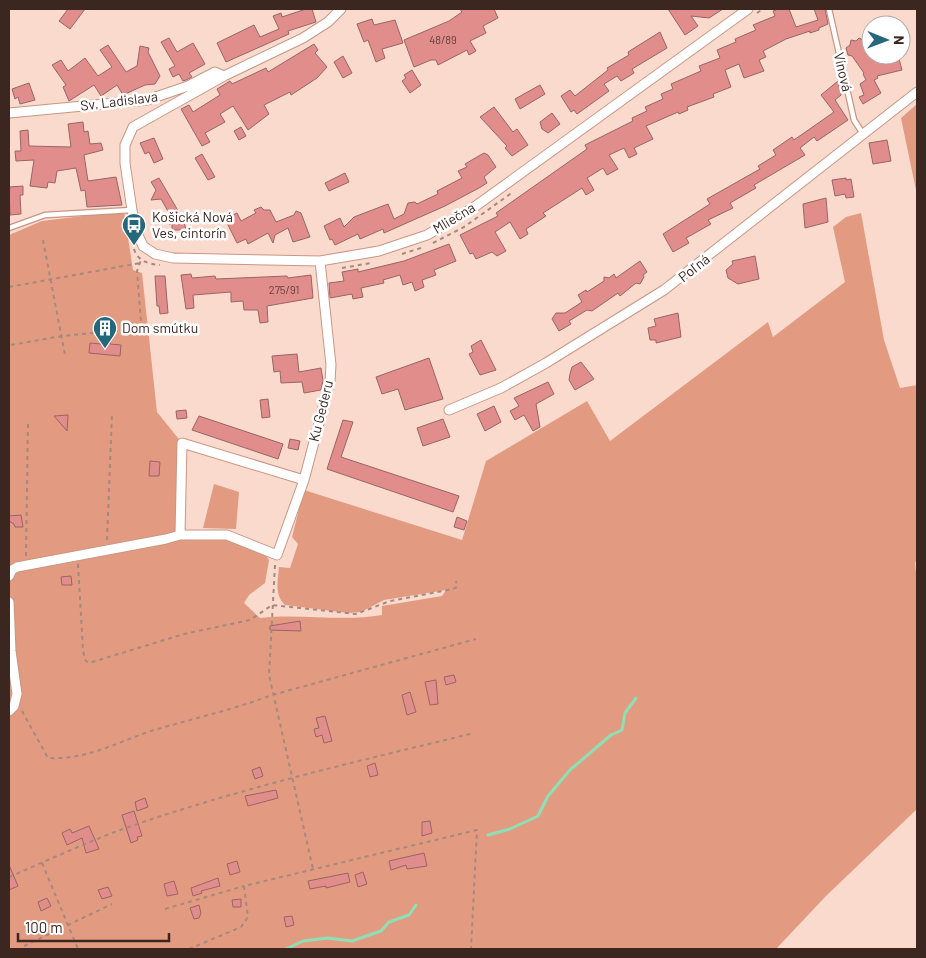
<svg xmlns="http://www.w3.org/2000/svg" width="926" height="958" font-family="Barlow,sans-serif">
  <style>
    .green { fill: #e29b81 }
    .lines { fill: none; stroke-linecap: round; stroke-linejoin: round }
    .stream { stroke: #8de0b5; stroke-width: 3 }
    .building { fill: #e08d8b; stroke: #996564 }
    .service-casing { stroke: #c99683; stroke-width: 7 }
    .minor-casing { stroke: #c99683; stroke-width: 11 }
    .path { stroke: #a5897f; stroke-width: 2; stroke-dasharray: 4 4; stroke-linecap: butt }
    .service { stroke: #fff; stroke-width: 4.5 }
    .minor { stroke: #fff; stroke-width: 9 }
    .labels { text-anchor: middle; stroke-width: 5; stroke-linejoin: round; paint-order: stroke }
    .number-label { font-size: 11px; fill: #65403b }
    .street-label { font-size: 14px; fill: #3c2720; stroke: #fff }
    .poi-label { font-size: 14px; fill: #3c2720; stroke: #fff; text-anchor: start }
  </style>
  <rect width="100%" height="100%" fill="#fbdace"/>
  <path class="green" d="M 917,104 L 917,195 L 901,118 Z
    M 124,211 L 133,270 L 142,273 L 157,412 L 182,443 L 180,535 L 161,535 L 74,551 L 74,560 L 176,539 L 225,537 L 265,554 L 269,560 L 265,583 L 249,595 L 244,603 L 260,618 C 301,613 342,622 382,615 L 382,606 L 442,596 L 446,590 L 384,600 L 361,612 L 348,613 L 285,605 C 274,595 278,580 279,567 L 290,568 L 298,544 L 292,537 L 304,490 L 462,540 L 486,461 L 587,401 L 610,441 L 768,322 L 773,337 L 845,282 L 833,227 L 846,217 L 861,213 L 884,340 L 900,388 L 917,385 L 917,558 L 915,563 L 917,583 L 917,809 L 826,896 L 776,949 L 9,949 L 9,235 L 42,221 Z
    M 214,484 L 239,492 L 236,529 L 203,528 Z"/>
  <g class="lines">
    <path class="stream" d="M 488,835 L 510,829 L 538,816 L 548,796 L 570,770 L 611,735 L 622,730 L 625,713 L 636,698
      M 286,949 L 303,941 L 328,938 L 352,941 L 381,931 L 389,922 L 409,915 L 416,905"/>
  </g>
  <path class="building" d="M 68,9 L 85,9 L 70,29 L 59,21 Z
    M 306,9 L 312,9 L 316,22 L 288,31 L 289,34 L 226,62 L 217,43 L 254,25 L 260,37 L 279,29 L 273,16 L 281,13 L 282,17 Z
    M 460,9 L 494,9 L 498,18 L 483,26 L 486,33 L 470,41 L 476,51 L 469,55 L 467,50 L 438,65 L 436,60 L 431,60 L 414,67 L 404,40 L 449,21 L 462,12 Z
    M 668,9 L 723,9 L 709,18 L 691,16 L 698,26 L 685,35 Z
    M 778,9 L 789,9 L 796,27 L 818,20 L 814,9 L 825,9 L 828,24 L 819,28 L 819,30 L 810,33 L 810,31 L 786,39 L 763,51 L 766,57 L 759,60 L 764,71 L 744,78 L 739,64 L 725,70 L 731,87 L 713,94 L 714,97 L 687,107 L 688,110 L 679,114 L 678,112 L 646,126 L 653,139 L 634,148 L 637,154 L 629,158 L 624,148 L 609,155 L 618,169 L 607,175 L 603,168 L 587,178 L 594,190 L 586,195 L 582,188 L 543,213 L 546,216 L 526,229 L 528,234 L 520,239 L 510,222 L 495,232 L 506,251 L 497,256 L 492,252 L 476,259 L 473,253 L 470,254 L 460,235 L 498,216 L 496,213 L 587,149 L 585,145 L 633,121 L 632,118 L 647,111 L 645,107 L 663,99 L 661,94 L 673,89 L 671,84 L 701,71 L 699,66 L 720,58 L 717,50 L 736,42 L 735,39 L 756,30 L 753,25 L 775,16 L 773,11 Z
    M 372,19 L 374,25 L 395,20 L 403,43 L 382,49 L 385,58 L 376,62 L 368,40 L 364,42 L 357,24 Z
    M 660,32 L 667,48 L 632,69 L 634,73 L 621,81 L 617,76 L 604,84 L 609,91 L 577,114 L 574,110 L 571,112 L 561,96 L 570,90 L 575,96 L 608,70 L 607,68 L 629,55 L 628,52 Z
    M 169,38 L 177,52 L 193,43 L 205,64 L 189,73 L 192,77 L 186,80 L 183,81 L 179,74 L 173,77 L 169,69 L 175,66 L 161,42 Z
    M 859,38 L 867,42 L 866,47 L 871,55 L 898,55 L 902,70 L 877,76 L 878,78 L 874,80 L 881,93 L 863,104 L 859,97 L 864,95 L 860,84 L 866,80 L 863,74 L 864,73 L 852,56 L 848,55 L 846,48 L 850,45 L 851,40 L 856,41 Z
    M 314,44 L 318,50 L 315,53 L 327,67 L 317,78 L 291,95 L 290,92 L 264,105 L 269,114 L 248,130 L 233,106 L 220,114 L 225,122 L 205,133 L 210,142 L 202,146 L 181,109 L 189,105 L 193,112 L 220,95 L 217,89 L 230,81 L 232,84 L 266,68 L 268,72 Z
    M 108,45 L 126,72 L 137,66 L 140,46 L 149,48 L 148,52 L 160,76 L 155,84 L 145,85 L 123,95 L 117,85 L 101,96 L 94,85 L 69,101 L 63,87 L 66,85 L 52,65 L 61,60 L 68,71 L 85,58 L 98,76 L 112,67 L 100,50 Z
    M 343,56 L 352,73 L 343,78 L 334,62 Z
    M 412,70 L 421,85 L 410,93 L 402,81 L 406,78 L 404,75 Z
    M 838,81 L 841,95 L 835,100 L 848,120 L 817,141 L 814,137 L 800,148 L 805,155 L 754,185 L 756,188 L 730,203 L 733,208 L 708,220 L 711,224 L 686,238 L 689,243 L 673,252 L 663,234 L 710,204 L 707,199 L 760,169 L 758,166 L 776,155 L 773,150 L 792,137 L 794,140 L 834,112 L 821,95 Z
    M 29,83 L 35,100 L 20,104 L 18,97 L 15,99 L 12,89 Z
    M 540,85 L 545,94 L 520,109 L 515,99 Z
    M 494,107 L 513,132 L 517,129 L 528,145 L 512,156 L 505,148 L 507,146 L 480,117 Z
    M 552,113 L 560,124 L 548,133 L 542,129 L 540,122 Z
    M 83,122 L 84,132 L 88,131 L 90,144 L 101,143 L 103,150 L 84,155 L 88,181 L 116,177 L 122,205 L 87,207 L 85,190 L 81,191 L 76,168 L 57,171 L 55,183 L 48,182 L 47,188 L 30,186 L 34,160 L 16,161 L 15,151 L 21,151 L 20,131 L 28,130 L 29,146 L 71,147 L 68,124 Z
    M 241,127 L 246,136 L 239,140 L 234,131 Z
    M 154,138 L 163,159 L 154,163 L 149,152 L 145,154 L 140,143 Z
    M 887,140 L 891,161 L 873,164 L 869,143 Z
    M 484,153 L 488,155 L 496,167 L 484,177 L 487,183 L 479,188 L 445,206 L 384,233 L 383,229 L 360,239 L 358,234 L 335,245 L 332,239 L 330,240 L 324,226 L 340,218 L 344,227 L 354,217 L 388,204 L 394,219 L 404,214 L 408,203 L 415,202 L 417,204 L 438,194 L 437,191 L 462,178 L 458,171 L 467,167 L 465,164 Z
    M 202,154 L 215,177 L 208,180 L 195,158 Z
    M 345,173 L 349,182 L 329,191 L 325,183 Z
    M 159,178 L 184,221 L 186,230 L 172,230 L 172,224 L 169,224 L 169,213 L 161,199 L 151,200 L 156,190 L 151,182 Z
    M 846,178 L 846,180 L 851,179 L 854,197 L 846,198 L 845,194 L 835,196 L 832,180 Z
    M 23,186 L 23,195 L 20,195 L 21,214 L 10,215 L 9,187 Z
    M 826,198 L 828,222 L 805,228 L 803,204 Z
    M 261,207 L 264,210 L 270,210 L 276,222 L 294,215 L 296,211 L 301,213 L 310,237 L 293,242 L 288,228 L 275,235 L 273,243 L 268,233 L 248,244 L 246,239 L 237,243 L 225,219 L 237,213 L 241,221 L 256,213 L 254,210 Z
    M 449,244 L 456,261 L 434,270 L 436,275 L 422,280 L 424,287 L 415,291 L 412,282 L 403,285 L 400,275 L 383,280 L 384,283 L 361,288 L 363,297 L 353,299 L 352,294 L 330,298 L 329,283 L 344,281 L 342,272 L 358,269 L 358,272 L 404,261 Z
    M 755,256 L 759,279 L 738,284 L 728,278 L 726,270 L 733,264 L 732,261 Z
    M 640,261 L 647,272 L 643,275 L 644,277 L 640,284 L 636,283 L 620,296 L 618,293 L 592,311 L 587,310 L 569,321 L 571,324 L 559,331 L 552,319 L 556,313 L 565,313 L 582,302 L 578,295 L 586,290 L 587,292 L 604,281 L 604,277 L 609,278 L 614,274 L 616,278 Z
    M 191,274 L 192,278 L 215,276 L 216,279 L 287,276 L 288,278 L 311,275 L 313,298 L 267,306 L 268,322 L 260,323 L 258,310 L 244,310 L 243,301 L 231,302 L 231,292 L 193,295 L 194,308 L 186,309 L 181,275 Z
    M 155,276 L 165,276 L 168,313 L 160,314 L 159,306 L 157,306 Z
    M 678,313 L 681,337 L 656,343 L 656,340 L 650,340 L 648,328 L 656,326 L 654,319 Z
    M 101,336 L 110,336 L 110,344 L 121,345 L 120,356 L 89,353 L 90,343 L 101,344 Z
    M 481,340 L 496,370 L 480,375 L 469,354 L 473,352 L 471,346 Z
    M 297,354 L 299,372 L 321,368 L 323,381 L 321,390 L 304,393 L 302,382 L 281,383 L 280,371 L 274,372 L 272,356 Z
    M 429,358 L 443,399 L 405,410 L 398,389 L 382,394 L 376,377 Z
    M 581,362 L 594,379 L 575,390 L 569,380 L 570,374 L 572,367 Z
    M 548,382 L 554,394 L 536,404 L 540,427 L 533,431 L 524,415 L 515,420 L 510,411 L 519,406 L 514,398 Z
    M 268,399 L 270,417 L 262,418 L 260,400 Z
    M 494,406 L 501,422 L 485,431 L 477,414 Z
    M 186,410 L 187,418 L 177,419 L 176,411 Z
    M 68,415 L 67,431 L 54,416 Z
    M 199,416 L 283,444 L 278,459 L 192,430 Z
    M 443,419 L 450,437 L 423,446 L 417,428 Z
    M 343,420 L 353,422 L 341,457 L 459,496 L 453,512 L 327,469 Z
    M 290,439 L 300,441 L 298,450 L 288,448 Z
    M 150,461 L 160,462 L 159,476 L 149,476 Z
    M 21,515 L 23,527 L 15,527 L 14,524 L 9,521 L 9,516 Z
    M 457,517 L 467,521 L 464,530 L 454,527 Z
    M 71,576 L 72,585 L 62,585 L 61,577 Z
    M 300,621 L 301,631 L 270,630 L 270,626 Z
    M 454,675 L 456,682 L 446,685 L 444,677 Z
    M 436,680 L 438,704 L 430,705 L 425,682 Z
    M 410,692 L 416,712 L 407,715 L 402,695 Z
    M 325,716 L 332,741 L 324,743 L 322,735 L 316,737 L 314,729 L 319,728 L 316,718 Z
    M 375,763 L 378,775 L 370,777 L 367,766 Z
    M 260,767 L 263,776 L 255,779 L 252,770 Z
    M 276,790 L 278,798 L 248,806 L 245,796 Z
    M 145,798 L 148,807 L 137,811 L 135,802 Z
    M 134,811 L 142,836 L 137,837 L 138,840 L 131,843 L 122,815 Z
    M 430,821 L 432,833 L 422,836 L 422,822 Z
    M 89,826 L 99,849 L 86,853 L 82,838 L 67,845 L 62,833 L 70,829 L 72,833 Z
    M 424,853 L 427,866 L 407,869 L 406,865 L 391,870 L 389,861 Z
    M 237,861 L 240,872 L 230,875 L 227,864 Z
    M 9,865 L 18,886 L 9,890 Z
    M 363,872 L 367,884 L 358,887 L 355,875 Z
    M 348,873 L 350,882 L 326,888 L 326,886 L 310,889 L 308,881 Z
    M 218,878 L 220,886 L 201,891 L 202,893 L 193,896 L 191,888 Z
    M 174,881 L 178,894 L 167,896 L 164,884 Z
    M 108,887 L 112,896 L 102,899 L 98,890 Z
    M 47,898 L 51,906 L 41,911 L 38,902 Z
    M 241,899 L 241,907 L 233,907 L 232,900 Z
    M 199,905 L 201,913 L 199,918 L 194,919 L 190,908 Z
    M 292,916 L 294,925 L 286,927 L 284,917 Z"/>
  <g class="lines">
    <g class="service-casing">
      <path id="service" d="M 829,9 L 854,120 L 863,134
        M 9,228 L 45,215 L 132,210"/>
    </g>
    <g class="minor-casing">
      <path id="minor" d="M 341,9 L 328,22 L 303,38 L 224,76 L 133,127 L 125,145 L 125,163 L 132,210 L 137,233 L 143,246 L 155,254 L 173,258 L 320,261 L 379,251 L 427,235 L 473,208 L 748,9
        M 9,113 L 147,100 L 188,86 L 215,72 L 224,76
        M 449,410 L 501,388 L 546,363 L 664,290 L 917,92
        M 180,535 L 227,535 L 277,555 L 304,480 L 330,381 L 331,365 L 320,261
        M 9,576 L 12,570 L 17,567 L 166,539 L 180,535 L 182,443 L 304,480
        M 9,602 L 11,651 L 17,694 L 14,706 L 9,711"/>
    </g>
    <path class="path" d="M 757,13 L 763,9
      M 43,240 L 65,355
      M 433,243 L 464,227 L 513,192
      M 134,249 C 137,261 149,264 160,265
      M 402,254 L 424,247
      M 342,268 L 371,263
      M 9,287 L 140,263
      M 11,345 L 62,336 L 136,329 L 141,322 L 137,271 L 141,260
      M 107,540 L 112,414
      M 26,556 L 28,421
      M 78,564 L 83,650 L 85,660 L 89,663 L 184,634 L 250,620 L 272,605 L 356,614 L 390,601 L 453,589 L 457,587 L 456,581
      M 275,565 L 269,675 L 313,869
      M 22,711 L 48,758 C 87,760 115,743 151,731 C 191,719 232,710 272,695 L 476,639
      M 42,863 L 78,949
      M 9,877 C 46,861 83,844 120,830 C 236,789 355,762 474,733
      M 165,909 L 244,886
      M 24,946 L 112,904
      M 189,949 L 241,927 L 248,917 L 244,886 L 477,830 L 471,949"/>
    <use href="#service" class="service"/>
    <use href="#minor" class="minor"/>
  </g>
  <defs>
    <g id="bus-pin" transform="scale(1.25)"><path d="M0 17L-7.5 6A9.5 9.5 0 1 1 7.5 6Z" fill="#26687b" stroke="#fff"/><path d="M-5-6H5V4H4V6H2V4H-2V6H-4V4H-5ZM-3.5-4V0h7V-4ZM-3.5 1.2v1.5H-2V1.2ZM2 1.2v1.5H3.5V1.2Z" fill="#fff"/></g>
    <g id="building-pin" transform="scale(1.25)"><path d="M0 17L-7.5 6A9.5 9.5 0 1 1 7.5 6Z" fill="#26687b" stroke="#fff"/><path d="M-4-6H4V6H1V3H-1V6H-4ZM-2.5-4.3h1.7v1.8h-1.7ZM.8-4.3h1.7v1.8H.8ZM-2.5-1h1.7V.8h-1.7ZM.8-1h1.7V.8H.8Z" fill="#fff"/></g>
  </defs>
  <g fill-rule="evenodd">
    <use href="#bus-pin" x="134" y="225"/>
    <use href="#building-pin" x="105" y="328"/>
  </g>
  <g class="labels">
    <g class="number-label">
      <text x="443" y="44">48/89</text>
      <text x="284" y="294">275/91</text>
    </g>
    <g class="street-label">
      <text transform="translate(843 72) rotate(77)" y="5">Vínová</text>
      <text transform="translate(119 101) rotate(-7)" y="5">Sv. Ladislava</text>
      <text transform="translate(454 218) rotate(-31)" y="5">Mliečna</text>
      <text transform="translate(694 268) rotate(-38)" y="5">Poľná</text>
      <text transform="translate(321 411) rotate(-76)" y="5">Ku Gederu</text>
    </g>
    <g class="poi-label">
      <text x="152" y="222">Košická Nová<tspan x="152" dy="16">Ves, cintorín</tspan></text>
      <text x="122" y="333">Dom smútku</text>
    </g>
  </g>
  <rect width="926" height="958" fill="none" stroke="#3c2720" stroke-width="20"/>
  <g transform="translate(886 40) rotate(91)"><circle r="24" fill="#ffffff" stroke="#b1a9a6"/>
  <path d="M0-4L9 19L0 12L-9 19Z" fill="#26687b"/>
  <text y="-8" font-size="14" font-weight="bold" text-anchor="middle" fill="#3c2720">N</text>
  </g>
  <path d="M18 933v8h151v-8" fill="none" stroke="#3c2720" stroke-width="2.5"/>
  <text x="25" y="933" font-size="15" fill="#3c2720" stroke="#ffffff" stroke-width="4" paint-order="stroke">100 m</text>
</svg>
